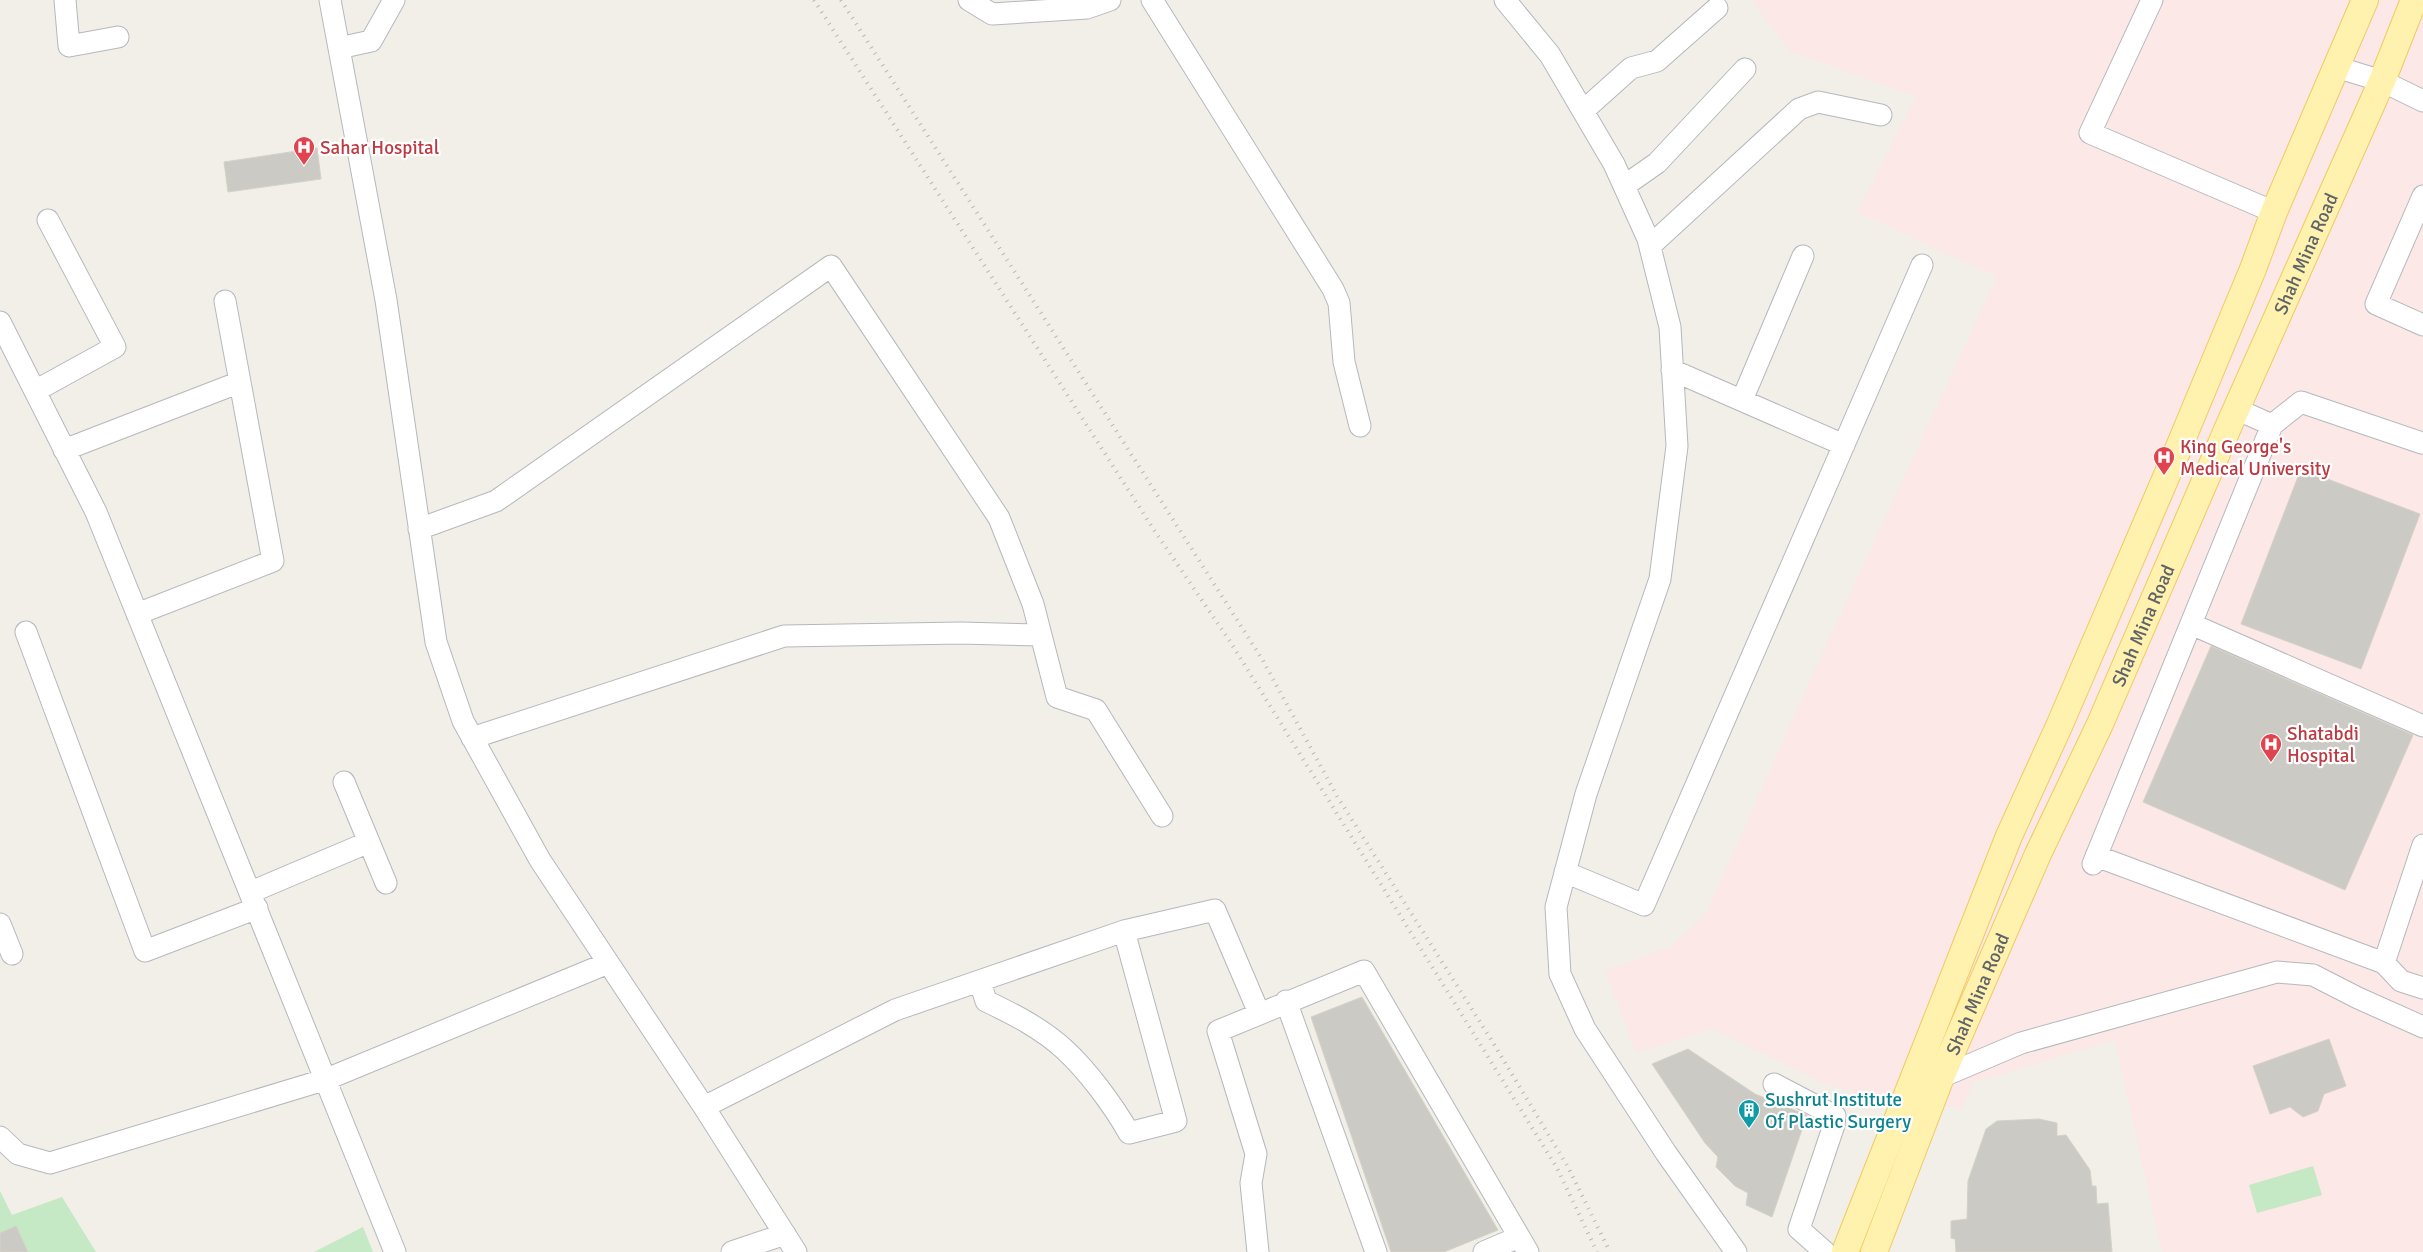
<svg xmlns="http://www.w3.org/2000/svg" width="2423" height="1252" font-family="Signika,sans-serif">
  <style>
    .medical { fill: #fce8e6 }
    .green { fill: #c5e8c5 }
    .building { fill: #cccac5; stroke: #d6d1c6 }
    .lines { fill: none; stroke-linecap: round; stroke-linejoin: round }
    .minor-casing { stroke: #b5b8bc; stroke-width: 23 }
    .major-casing { stroke: #f2c960; stroke-width: 28 }
    .minor { stroke: #fff; stroke-width: 21 }
    .major { stroke: #fff2af; stroke-width: 26 }
    .rail { stroke: #b6b7b8; stroke-width: 4; stroke-dasharray: 1 6; stroke-linecap: butt }
    .labels { text-anchor: middle; stroke-width: 4.5; stroke-linejoin: round; paint-order: stroke }
    .health-label { font-size: 19px; fill: #be3a42; stroke: #fff; text-anchor: start }
    .street-label { font-size: 19px; fill: #5f6368; stroke: #fff }
    .culture-label { font-size: 19px; fill: #0d838f; stroke: #fff; text-anchor: start }
  </style>
  <rect width="100%" height="100%" fill="#f1efe8"/>
  <path class="medical" d="M 1752,0 L 2423,0 L 2423,1252 L 2162,1252 L 2115,1040 L 1973,1083 L 1963,1108 L 1879,1100 L 1824,1083 L 1712,1029 L 1636,1053 L 1605,971 L 1670,947 L 1706,914 L 1812,676 L 1997,277 L 1857,212 L 1916,97 L 1790,51 Z"/>
  <path class="green" d="M 2313,1166 L 2322,1195 L 2257,1213 L 2249,1185 Z
    M 0,1191 L 12,1215 L 62,1197 L 96,1252 L 0,1252 Z
    M 363,1227 L 373,1252 L 314,1252 Z"/>
  <path class="building" d="M 317,148 L 321,179 L 228,192 L 224,162 Z
    M 2301,469 L 2420,514 L 2361,669 L 2241,624 Z
    M 2211,646 L 2413,735 L 2345,890 L 2143,802 Z
    M 1362,997 L 1498,1230 L 1444,1252 L 1391,1252 L 1311,1017 Z
    M 2329,1039 L 2346,1086 L 2324,1094 L 2318,1111 L 2303,1117 L 2290,1107 L 2270,1114 L 2253,1066 Z
    M 1688,1049 L 1755,1094 L 1807,1115 L 1772,1217 L 1746,1205 L 1748,1193 L 1735,1186 L 1716,1167 L 1718,1157 L 1705,1143 L 1652,1064 Z
    M 2039,1119 L 2057,1123 L 2057,1136 L 2066,1135 L 2090,1170 L 2092,1186 L 2096,1186 L 2097,1204 L 2108,1203 L 2112,1252 L 1956,1252 L 1955,1239 L 1951,1238 L 1951,1221 L 1967,1219 L 1968,1181 L 1986,1129 L 1997,1121 Z
    M 16,1226 L 28,1252 L 0,1252 L 0,1233 Z"/>
  <g class="lines">
    <g class="minor-casing">
      <path id="minor" d="M 65,0 L 69,46 L 118,37
        M 330,0 L 386,300 L 436,642 L 463,721 L 540,860 L 704,1107 L 796,1252
        M 969,0 L 992,14 L 1087,8 L 1110,0
        M 1152,0 L 1333,289 L 1339,303 L 1344,362 L 1360,426
        M 1505,0 L 1550,55 L 1614,164 L 1648,239 L 1670,327 L 1677,446 L 1660,579 L 1586,794 L 1556,907 L 1560,974 L 1585,1029 L 1666,1153 L 1736,1252
        M 2152,0 L 2090,133 L 2274,212
        M 339,48 L 371,41 L 394,0
        M 2336,67 L 2382,81 L 2423,101
        M 1583,111 L 1631,68 L 1657,61 L 1717,8
        M 1624,186 L 1657,163 L 1745,69
        M 2423,196 L 2376,304 L 2423,325
        M 1650,246 L 1799,109 L 1818,102 L 1881,115
        M 0,322 L 96,512 L 395,1252
        M 1672,370 L 1844,445
        M 35,391 L 115,347 L 48,220
        M 1742,400 L 1803,256
        M 2236,409 L 2272,425
        M 64,450 L 240,382
        M 419,529 L 496,501 L 831,266 L 999,518 L 1033,604 L 1057,697 L 1096,710 L 1162,816
        M 137,614 L 273,561 L 225,301
        M 2191,624 L 2423,726
        M 26,632 L 145,951 L 257,908
        M 472,738 L 784,636 L 961,633 L 1040,635
        M 344,782 L 386,883
        M 2096,856 L 2384,963 L 2423,845
        M 2093,864 L 2272,425 L 2301,402 L 2422,443
        M 1565,872 L 1644,905 L 1922,265
        M 251,892 L 369,842
        M 0,924 L 12,954
        M 2384,963 L 2401,981 L 2423,988
        M 980,982 L 986,1001 C 1013,1014 1041,1028 1064,1049 C 1088,1071 1113,1105 1129,1133 L 1176,1121 L 1124,931 L 1215,910 L 1259,1013
        M 1286,1001 L 1376,1252
        M 1934,1076 L 1941,1077 L 2021,1043 L 2277,972 L 2313,975 L 2358,998 L 2423,1027
        M 1774,1084 L 1835,1116 L 1834,1125 L 1799,1229 L 1825,1252
        M 704,1107 L 895,1010 L 1124,931
        M 0,1137 L 18,1154 L 50,1163 L 327,1079 L 608,963
        M 732,1252 L 785,1234
        M 1258,1252 L 1251,1183 L 1256,1154 L 1218,1031 L 1364,971 L 1528,1252
        M 1484,1252 L 1519,1237"/>
    </g>
    <g class="major-casing">
      <g id="major">
        <path d="M 1845,1252 L 2009,836 L 2060,724 L 2179,447 L 2253,269 L 2274,212 L 2365,0"/>
        <path id="s1" d="M 1874,1252 L 1941,1077 L 2038,854 L 2100,724 L 2230,423 L 2382,81 L 2414,0"/>
      </g>
    </g>
    <use href="#minor" class="minor"/>
    <use href="#major" class="major"/>
    <path class="rail" d="M 814,0 L 1154,530 L 1231,643 L 1557,1168 L 1597,1252
      M 841,0 L 1262,659 L 1337,796 L 1492,1041 L 1568,1167 L 1610,1252"/>
  </g>
  <defs>
    <g id="hospital-pin" transform="scale(1.125)"><path d="M0 17L-7.5 6A9.5 9.5 0 1 1 7.5 6Z" fill="#e0444e" stroke="#fff"/><path d="M-5-5h3v3.5h4V-5h3V5h-3V1.5h-4V5h-3Z" fill="#fff"/></g>
    <g id="building-pin" transform="scale(1.125)"><path d="M0 17L-7.5 6A9.5 9.5 0 1 1 7.5 6Z" fill="#0f9aa8" stroke="#fff"/><path d="M-4-6H4V6H1V3H-1V6H-4ZM-2.5-4.3h1.7v1.8h-1.7ZM.8-4.3h1.7v1.8H.8ZM-2.5-1h1.7V.8h-1.7ZM.8-1h1.7V.8H.8Z" fill="#fff"/></g>
  </defs>
  <g fill-rule="evenodd">
    <use href="#hospital-pin" x="304" y="147"/>
    <use href="#hospital-pin" x="2164" y="457"/>
    <use href="#hospital-pin" x="2271" y="744"/>
    <use href="#building-pin" x="1749" y="1110"/>
  </g>
  <g class="labels">
    <g class="health-label">
      <text x="320" y="154">Sahar Hospital</text>
      <text x="2180" y="453">King George's<tspan x="2180" dy="22">Medical University</tspan></text>
      <text x="2287" y="740">Shatabdi<tspan x="2287" dy="22">Hospital</tspan></text>
    </g>
    <g class="street-label">
      <text dy="7" stroke="none"><textPath href="#s1" startOffset="1088">Shah Mina Road</textPath></text>
      <text dy="7" stroke="none"><textPath href="#s1" startOffset="682">Shah Mina Road</textPath></text>
      <text dy="7" stroke="none"><textPath href="#s1" startOffset="278">Shah Mina Road</textPath></text>
    </g>
    <g class="culture-label">
      <text x="1765" y="1106">Sushrut Institute<tspan x="1765" dy="22">Of Plastic Surgery</tspan></text>
    </g>
  </g>
</svg>
